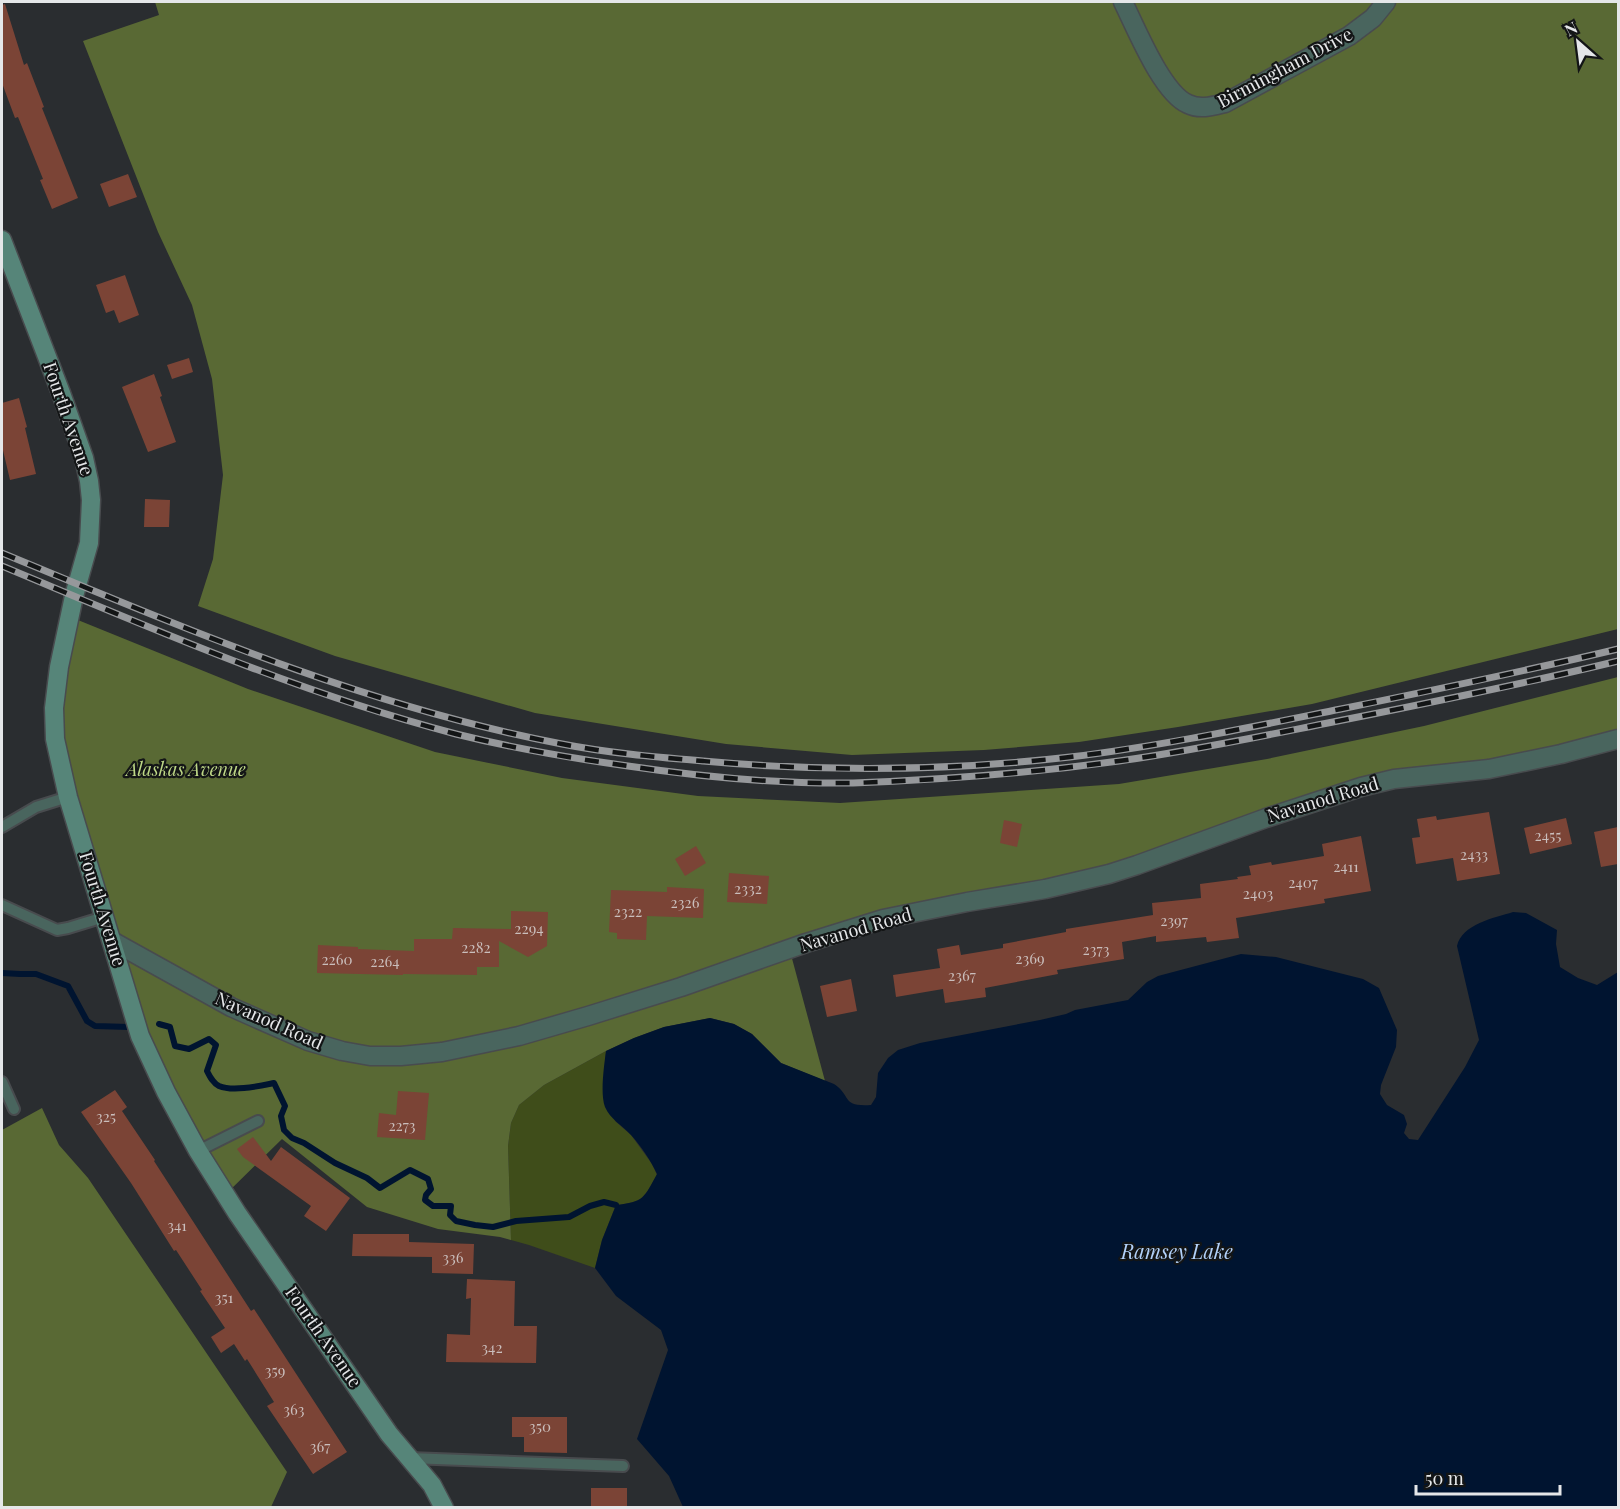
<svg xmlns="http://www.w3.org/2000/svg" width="1620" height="1509" font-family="'Playfair Display',serif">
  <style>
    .green { fill: #3f4d1a }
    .forest { fill: #596934 }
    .water { fill: #001430 }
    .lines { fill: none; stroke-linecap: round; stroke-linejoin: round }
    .stream { stroke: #001430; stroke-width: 6 }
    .building { fill: #7b4436 }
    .lane-casing { stroke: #484b4e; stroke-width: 14 }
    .street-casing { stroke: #484b4e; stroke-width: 21 }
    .secondary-casing { stroke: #484b4e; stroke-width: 21 }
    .lane { stroke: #49655e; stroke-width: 10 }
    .street { stroke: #49655e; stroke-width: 18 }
    .secondary { stroke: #568579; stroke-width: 18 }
    .rail-casing { stroke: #96989b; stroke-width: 7 }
    .rail { stroke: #131516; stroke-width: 4.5; stroke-dasharray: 14; stroke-linecap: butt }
    .labels { text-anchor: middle; stroke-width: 4.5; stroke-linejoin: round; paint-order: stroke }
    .number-label { font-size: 15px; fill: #cabebc }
    .street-label { font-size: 18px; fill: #e5e7e9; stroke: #131516 }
    .park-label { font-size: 18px; font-style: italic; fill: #bed887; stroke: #131516 }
    .water-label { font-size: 20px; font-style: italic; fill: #b2d1f9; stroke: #131516 }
  </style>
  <rect width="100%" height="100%" fill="#2a2d30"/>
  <path class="green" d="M 606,1051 L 603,1088 L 615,1121 L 631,1135 L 652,1164 L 657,1175 C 643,1198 645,1202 616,1205 L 602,1240 L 595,1268 L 529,1245 L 511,1240 L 508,1146 L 511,1123 L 519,1105 L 544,1085 Z"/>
  <path class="forest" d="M 155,2 L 1618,2 L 1618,629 L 1312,704 L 1178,727 L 1079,742 L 984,750 L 852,755 L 726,744 L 535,713 L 335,656 L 198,606 L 213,559 L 223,475 L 212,379 L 192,305 L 158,232 L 83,41 L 159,15 Z
    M 68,616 L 248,689 L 435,752 L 562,778 L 698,796 L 840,803 L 1119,784 L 1267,759 L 1424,726 L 1618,677 L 1618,740 L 1394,780 L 1202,843 L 967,903 L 790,951 L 825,1081 L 781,1063 L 752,1034 L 734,1024 L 710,1018 L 664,1027 L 634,1038 L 606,1051 L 544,1085 L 519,1105 L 511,1123 L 508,1146 L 511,1240 L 500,1237 L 438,1229 L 367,1207 L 282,1139 L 224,1196 L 164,1093 L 58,763 Z
    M 42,1108 L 59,1145 L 88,1178 L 287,1472 L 271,1507 L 2,1507 L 2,1130 Z"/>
  <path class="water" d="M 1513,912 L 1526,913 L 1557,930 L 1556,944 L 1560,967 L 1578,978 L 1597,985 L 1618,972 L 1618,1507 L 683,1507 L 669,1476 L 637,1439 L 668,1350 L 661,1330 L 616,1296 L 595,1268 L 602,1240 L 616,1205 C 644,1202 644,1198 657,1174 C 651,1161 641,1146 631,1135 C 623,1126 610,1119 605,1107 C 600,1094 604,1066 606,1051 L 634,1038 L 664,1027 L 710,1018 L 734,1024 L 752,1034 L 781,1063 L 834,1084 C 852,1096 841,1107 871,1105 L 876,1097 L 878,1073 L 888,1058 L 898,1050 L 920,1043 L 1040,1020 L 1066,1014 L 1075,1010 L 1128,1000 L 1147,982 L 1158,976 L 1241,954 L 1276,957 L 1363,979 L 1379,988 L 1397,1030 L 1396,1047 L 1381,1085 L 1380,1094 L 1387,1105 L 1404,1115 L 1407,1124 L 1404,1133 L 1409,1139 L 1418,1140 L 1465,1067 L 1479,1040 L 1457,946 C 1462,924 1494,918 1513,912 Z"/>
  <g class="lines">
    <path class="stream" d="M 2,973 L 20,974 L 36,974 L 68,986 L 87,1021 L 95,1026 L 129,1027
      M 159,1024 L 170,1027 L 175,1046 L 189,1049 L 209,1039 L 216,1045 L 207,1071 C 210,1077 213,1083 219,1086 C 233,1092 259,1086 274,1083 L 285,1106 L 281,1116 L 284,1130 L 292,1138 L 304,1143 L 335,1163 L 367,1178 L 380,1188 L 410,1170 L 428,1179 L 431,1189 L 426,1195 L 425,1200 L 433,1206 L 451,1206 L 450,1215 L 456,1221 L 475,1225 L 493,1227 L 516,1221 L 569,1217 L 590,1206 L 604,1202 L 616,1205"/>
  </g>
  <path class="building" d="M 5,4 L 24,65 L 27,63 L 44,107 L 42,108 L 78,198 L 52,209 L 40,180 L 43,179 L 18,117 L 15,118 L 2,83 L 2,5 Z
    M 128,174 L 137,197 L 109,207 L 100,184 Z
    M 125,275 L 139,315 L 119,323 L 114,310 L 106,313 L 96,285 Z
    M 189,358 L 193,372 L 172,379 L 167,365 Z
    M 154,374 L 162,396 L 160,397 L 176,442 L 148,452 L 122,387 Z
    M 19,398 L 27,427 L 25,428 L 36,474 L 10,480 L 2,446 L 2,403 Z
    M 145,499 L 170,500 L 169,527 L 144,527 Z
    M 1489,812 L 1500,874 L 1457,881 L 1453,858 L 1416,864 L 1412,838 L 1420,837 L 1417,819 L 1436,816 L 1437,820 Z
    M 1566,818 L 1572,844 L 1530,854 L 1524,828 Z
    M 1004,820 L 1022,824 L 1017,847 L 1000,843 Z
    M 1618,827 L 1618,864 L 1601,867 L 1594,832 Z
    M 1361,836 L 1371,891 L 1324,899 L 1325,903 L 1236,918 L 1239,938 L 1207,942 L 1206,937 L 1156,942 L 1156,936 L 1122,942 L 1124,959 L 1057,970 L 1058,974 L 985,988 L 986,997 L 945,1003 L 943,989 L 896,997 L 893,975 L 940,968 L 937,949 L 959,945 L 961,955 L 1003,948 L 1003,944 L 1066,932 L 1066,929 L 1153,915 L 1152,903 L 1201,898 L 1200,884 L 1238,879 L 1237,877 L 1251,875 L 1249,866 L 1271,862 L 1272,865 L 1324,856 L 1322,844 Z
    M 696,846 L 706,863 L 685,876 L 675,859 Z
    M 729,873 L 769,876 L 767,904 L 727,902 Z
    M 667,887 L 704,889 L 703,918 L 647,916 L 646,940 L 617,939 L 617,933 L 609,932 L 611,890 L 667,892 Z
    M 511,911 L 548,912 L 547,946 L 528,957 L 499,941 L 499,967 L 477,967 L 477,975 L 403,974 L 403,975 L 317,973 L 318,945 L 358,947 L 358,949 L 414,951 L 414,939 L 452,939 L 453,928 L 511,929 Z
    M 851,979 L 857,1011 L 827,1017 L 820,986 Z
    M 115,1090 L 127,1107 L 122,1111 L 155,1160 L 154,1161 L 251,1311 L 254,1309 L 347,1452 L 313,1474 L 267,1406 L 274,1402 L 247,1359 L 245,1361 L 234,1344 L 221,1353 L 211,1337 L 225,1328 L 200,1291 L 202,1290 L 176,1250 L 174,1251 L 131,1183 L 81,1112 Z
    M 398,1091 L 429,1093 L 425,1140 L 377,1137 L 379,1113 L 396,1115 Z
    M 253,1137 L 271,1161 L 281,1147 L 350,1198 L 326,1231 L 304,1216 L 311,1206 L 243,1157 L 237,1149 Z
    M 353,1234 L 409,1234 L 409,1242 L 474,1244 L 473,1274 L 432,1273 L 432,1257 L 352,1256 Z
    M 467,1279 L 515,1281 L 514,1326 L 537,1326 L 536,1363 L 446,1362 L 447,1334 L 470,1335 L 471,1298 L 466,1299 Z
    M 512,1417 L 567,1417 L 567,1453 L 524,1452 L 524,1437 L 512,1437 Z
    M 591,1488 L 627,1488 L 627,1508 L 591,1508 Z"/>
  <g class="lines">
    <g class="lane-casing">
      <path id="lane" d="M 2,827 L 36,807 L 68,797
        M 2,905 L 57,930 L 68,928 L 104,917
        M 2,1082 L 14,1109
        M 198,1151 L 258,1121
        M 409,1458 L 623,1466"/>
    </g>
    <g class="street-casing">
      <path id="street" d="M 1123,2 C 1136,28 1162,93 1188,104 C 1200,110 1213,106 1225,103 L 1349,36 L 1373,18 L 1386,2
        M 112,941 L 231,1007 L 308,1041 L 342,1051 L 370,1056 L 401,1056 L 442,1052 L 519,1036 L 588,1016 L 681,987 L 806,943 L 883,919 L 967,902 L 1045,889 L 1109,874 L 1137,865 L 1266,818 L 1361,787 L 1394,779 L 1489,769 L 1561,754 L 1618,739"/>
    </g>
    <g class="secondary-casing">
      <path id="secondary" d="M 2,240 L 61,393 L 84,458 L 89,481 L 91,500 L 89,543 L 74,596 L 59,667 L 54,708 L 55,739 L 68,797 L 140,1036 L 166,1092 L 198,1151 L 237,1213 L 389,1434 L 432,1485 L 444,1508"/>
    </g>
    <use href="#lane" class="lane"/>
    <use href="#street" class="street"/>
    <use href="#secondary" class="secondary"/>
    <g class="rail-casing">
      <path id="rail" d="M 2,553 C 184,628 367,707 562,744 C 608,753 656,757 703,761 C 825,772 948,771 1070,757 C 1161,746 1251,727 1341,709 C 1434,690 1526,671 1618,649
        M 2,566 C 151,628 299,693 456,734 C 512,748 570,758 628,766 C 702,777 778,784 853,783 C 942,780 1031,773 1119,761 C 1191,751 1262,736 1333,722 C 1428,703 1524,684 1618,661"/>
    </g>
    <use href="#rail" class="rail"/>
  </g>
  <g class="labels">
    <g class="number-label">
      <text x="1548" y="841">2455</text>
      <text x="1474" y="860">2433</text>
      <text x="1346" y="872">2411</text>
      <text x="1303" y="888">2407</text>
      <text x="748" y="894">2332</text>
      <text x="1258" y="899">2403</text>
      <text x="685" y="908">2326</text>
      <text x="628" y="917">2322</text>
      <text x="1174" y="926">2397</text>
      <text x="529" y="934">2294</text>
      <text x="476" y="953">2282</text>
      <text x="1096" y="955">2373</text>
      <text x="1030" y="964">2369</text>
      <text x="337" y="965">2260</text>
      <text x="385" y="967">2264</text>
      <text x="962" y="981">2367</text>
      <text x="106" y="1122">325</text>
      <text x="402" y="1131">2273</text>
      <text x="177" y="1231">341</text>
      <text x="453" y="1263">336</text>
      <text x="224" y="1303">351</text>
      <text x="492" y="1353">342</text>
      <text x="275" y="1376">359</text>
      <text x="294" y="1415">363</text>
      <text x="540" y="1432">350</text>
      <text x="320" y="1452">367</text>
    </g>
    <g class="street-label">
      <text transform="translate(1285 68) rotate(-28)" y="6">Birmingham Drive</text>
      <text transform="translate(68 419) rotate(71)" y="6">Fourth Avenue</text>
      <text transform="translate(1323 800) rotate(-17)" y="6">Navanod Road</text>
      <text transform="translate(102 909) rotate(73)" y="6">Fourth Avenue</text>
      <text transform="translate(856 930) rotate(-16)" y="6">Navanod Road</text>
      <text transform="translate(269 1021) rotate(24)" y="6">Navanod Road</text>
      <text transform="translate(323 1337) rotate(55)" y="6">Fourth Avenue</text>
    </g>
    <g class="park-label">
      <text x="186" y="776">Alaskas Avenue</text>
    </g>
    <g class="water-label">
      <text x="1177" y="1259">Ramsey Lake</text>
    </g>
  </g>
  <rect width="1620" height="1509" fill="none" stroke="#e5e7e9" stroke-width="6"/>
  <g transform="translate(1578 42) rotate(332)" stroke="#131516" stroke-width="4.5" paint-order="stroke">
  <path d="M0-4.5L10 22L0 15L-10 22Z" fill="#e5e7e9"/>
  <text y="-9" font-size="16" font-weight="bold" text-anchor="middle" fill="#e5e7e9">N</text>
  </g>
  <path d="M1416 1485v9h144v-9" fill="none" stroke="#e5e7e9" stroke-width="3"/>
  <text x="1425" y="1485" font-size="18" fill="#e5e7e9" stroke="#131516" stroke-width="4.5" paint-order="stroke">50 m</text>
</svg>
